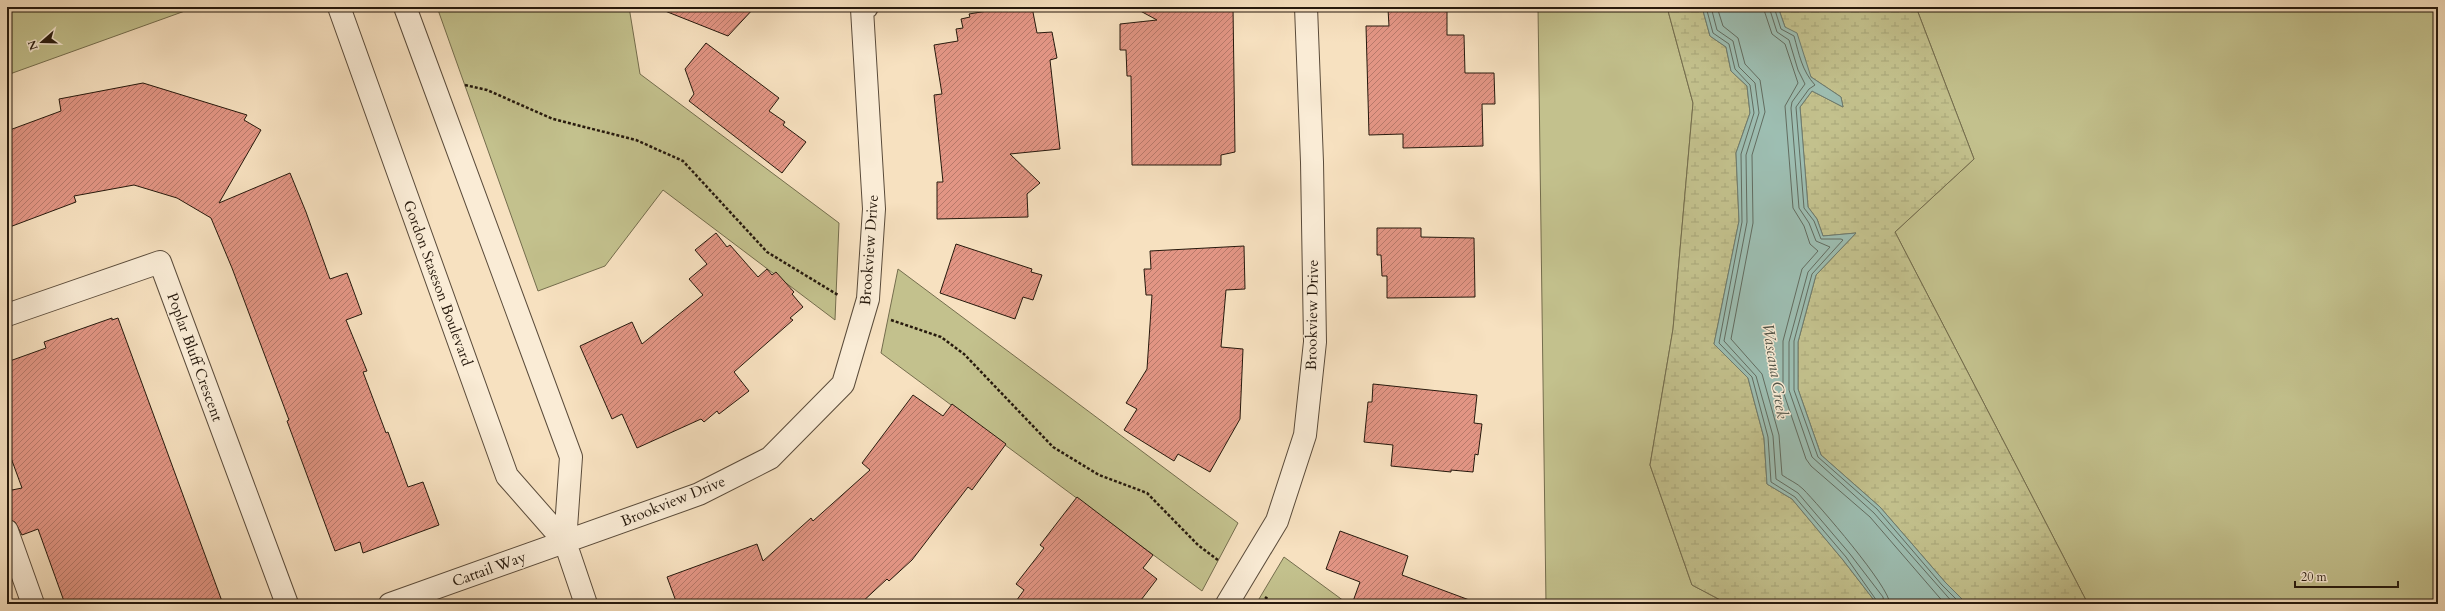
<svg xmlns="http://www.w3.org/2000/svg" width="2445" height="611" font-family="Cardo,serif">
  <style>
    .grass { fill: #c3c18d; stroke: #746d4d }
    .wetland { fill: url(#wetland-marsh); stroke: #746d4d }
    .water { fill: #9dbeb2; stroke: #6d7c70 }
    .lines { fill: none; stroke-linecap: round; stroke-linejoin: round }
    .shore { stroke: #626c60; stroke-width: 1 }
    .building { fill: url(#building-hatch); stroke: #26190d }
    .minor-casing { stroke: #5a4b3a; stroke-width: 24 }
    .path { stroke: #26190d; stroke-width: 2.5; stroke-dasharray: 3 2; stroke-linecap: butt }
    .minor { stroke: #faecd6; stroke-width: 22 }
    .labels { text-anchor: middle; stroke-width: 3; stroke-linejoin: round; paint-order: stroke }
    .street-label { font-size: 15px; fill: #26190d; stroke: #faecd6 }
    .water-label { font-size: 16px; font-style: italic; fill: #505347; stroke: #faecd6 }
  </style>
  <defs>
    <pattern id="wetland-marsh" width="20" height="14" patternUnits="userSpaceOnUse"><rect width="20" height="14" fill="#c3c18d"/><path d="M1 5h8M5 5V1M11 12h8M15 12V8" fill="none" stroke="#a7a578"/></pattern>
    <pattern id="building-hatch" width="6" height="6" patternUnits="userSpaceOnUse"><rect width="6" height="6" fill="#e29584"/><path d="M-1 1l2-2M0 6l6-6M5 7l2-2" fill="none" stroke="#b7796a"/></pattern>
  </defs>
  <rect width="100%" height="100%" fill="#f7e1c0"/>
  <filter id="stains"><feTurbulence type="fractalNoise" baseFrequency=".005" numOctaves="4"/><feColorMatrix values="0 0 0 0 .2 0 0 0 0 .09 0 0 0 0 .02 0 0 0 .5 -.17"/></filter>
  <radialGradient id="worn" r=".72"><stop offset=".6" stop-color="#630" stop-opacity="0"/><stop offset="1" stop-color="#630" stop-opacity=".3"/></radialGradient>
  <path class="grass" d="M 7,7 L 196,7 L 7,75 Z
    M 437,7 L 629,7 L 640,74 L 839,223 L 835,320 L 663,190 L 605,266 L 538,291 Z
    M 1538,7 L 1667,7 L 1693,103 L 1673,329 L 1650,465 L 1692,585 L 1728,604 L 1546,604 Z
    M 1916,7 L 2438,7 L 2438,604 L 2088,604 L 1895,232 L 1974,159 Z
    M 898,269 L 1238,523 L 1202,591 L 881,353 Z
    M 1284,557 L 1348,604 L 1256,604 Z"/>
  <path class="wetland" d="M 1667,7 L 1702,7 L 1710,36 L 1726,47 L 1731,71 L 1747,86 L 1750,113 L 1736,153 L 1739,221 L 1714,344 L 1748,378 L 1764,438 L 1767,484 L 1792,499 L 1843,560 L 1877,604 L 1728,604 L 1692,585 L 1650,465 L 1673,329 L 1693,103 Z
    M 1778,7 L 1916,7 L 1974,159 L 1895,232 L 2088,604 L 1967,604 L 1945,582 L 1880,507 L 1821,455 L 1798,389 L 1798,342 L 1816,275 L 1856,233 L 1823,236 L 1817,219 L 1808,207 L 1800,107 L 1812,91 L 1843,107 L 1841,97 L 1811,77 L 1785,27 Z"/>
  <path class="water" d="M 1702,7 L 1778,7 L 1785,27 L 1797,33 L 1811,77 L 1841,97 L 1843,107 L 1812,91 L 1800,107 L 1808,207 L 1817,219 L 1823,236 L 1856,233 L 1816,275 L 1798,342 L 1798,389 L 1821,455 L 1880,507 L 1945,582 L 1967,604 L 1877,604 L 1843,560 L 1792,499 L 1767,484 L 1764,438 L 1748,378 L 1714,344 L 1739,221 L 1736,153 L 1750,113 L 1747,86 L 1731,71 L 1726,47 L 1710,36 Z"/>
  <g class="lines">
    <path class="shore" d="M 1706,7 L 1713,33 L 1729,44 L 1735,69 L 1750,85 L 1754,113 L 1741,154 L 1742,222 L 1719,343 L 1752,377 L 1768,437 L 1771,482 L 1795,497 L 1846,557 L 1879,604
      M 1711,7 L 1717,30 L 1733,41 L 1739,67 L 1755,83 L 1759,113 L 1746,155 L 1747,222 L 1724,341 L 1756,376 L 1773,436 L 1776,479 L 1798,493 L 1850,554 L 1883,597 L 1884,604
      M 1717,7 L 1723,26 L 1738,38 L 1745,64 L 1760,80 L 1765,112 L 1752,155 L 1753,223 L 1731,339 L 1762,374 L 1779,435 L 1782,475 C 1789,480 1797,483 1803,489 C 1818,504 1890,587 1890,604
      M 1763,7 L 1772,34 L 1785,44 L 1798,83 L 1785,106 L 1793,208 L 1804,226 L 1810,244 L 1818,251 L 1802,269 L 1783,341 L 1783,391 L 1806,459 L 1811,466 L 1870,517 L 1945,604
      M 1769,7 L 1777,32 L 1789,40 L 1798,70 L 1805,84 L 1792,102 L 1791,108 L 1799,208 L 1809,223 L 1816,241 L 1830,247 L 1808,272 L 1789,342 L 1789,390 L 1812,457 L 1874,513 L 1954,604
      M 1774,7 L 1781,29 L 1794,36 C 1799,54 1802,71 1815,85 L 1809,89 L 1796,107 L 1804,208 L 1814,221 L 1821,239 L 1841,239 L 1843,240 L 1812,274 L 1794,341 L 1794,390 L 1818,457 L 1877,509 L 1942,585 L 1961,604"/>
  </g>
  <path class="building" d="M 660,7 L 755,7 L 728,36 L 660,9 Z
    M 992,7 L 1032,7 L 1037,33 L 1052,32 L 1057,58 L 1050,60 L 1060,149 L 1010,154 L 1040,183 L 1027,194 L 1028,217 L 937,219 L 937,182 L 943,182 L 934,95 L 942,94 L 934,45 L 958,41 L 956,29 L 963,28 L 961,19 L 970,17 L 969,14 L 993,10 Z
    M 1133,7 L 1233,7 L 1235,152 L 1221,155 L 1221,165 L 1132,165 L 1131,76 L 1127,76 L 1126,50 L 1120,50 L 1120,24 L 1157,20 Z
    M 1388,9 L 1447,9 L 1447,35 L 1464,35 L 1465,73 L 1494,73 L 1495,104 L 1482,104 L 1483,146 L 1403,148 L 1403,134 L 1369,135 L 1366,26 L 1389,26 Z
    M 706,43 L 779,98 L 769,111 L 785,122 L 783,125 L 806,142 L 782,173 L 689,101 L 694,94 L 685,69 Z
    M 143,83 L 247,115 L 244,120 L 261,130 L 219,203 L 290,173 L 306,212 L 330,279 L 347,273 L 362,314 L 346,320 L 367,371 L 363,372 L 386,433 L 388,432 L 408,487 L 423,482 L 439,525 L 363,553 L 360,542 L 335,551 L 287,421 L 289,420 L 232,268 L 211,218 L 177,198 L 134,185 L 74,196 L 76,202 L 7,228 L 7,131 L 61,111 L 59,99 Z
    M 1377,228 L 1421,228 L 1421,237 L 1474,238 L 1475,297 L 1387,298 L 1387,276 L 1382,276 L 1381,255 L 1377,255 Z
    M 716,233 L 727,247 L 730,245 L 758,277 L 767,269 L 772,275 L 776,272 L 794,292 L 792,294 L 803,307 L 790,318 L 793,320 L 734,372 L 749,391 L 719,414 L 717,411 L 704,422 L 701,419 L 637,448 L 622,414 L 612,419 L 580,346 L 632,322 L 642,344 L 703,295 L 689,279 L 707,264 L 695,250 Z
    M 956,244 L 1032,269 L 1031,272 L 1042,275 L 1033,300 L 1023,297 L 1015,319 L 940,293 Z
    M 1244,246 L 1245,289 L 1226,290 L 1221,347 L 1243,349 L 1240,419 L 1210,472 L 1178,454 L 1174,461 L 1124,430 L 1137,409 L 1126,403 L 1147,369 L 1152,295 L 1146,295 L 1144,269 L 1151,269 L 1150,251 Z
    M 112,318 L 112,320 L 118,318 L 223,604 L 65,604 L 38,529 L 22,535 L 15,522 L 7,519 L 7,491 L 22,488 L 7,447 L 7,362 L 46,348 L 44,342 Z
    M 1373,384 L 1477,395 L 1474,423 L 1482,424 L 1478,455 L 1475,454 L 1473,472 L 1451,470 L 1451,472 L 1391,466 L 1393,445 L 1364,442 L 1368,402 L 1372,402 Z
    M 913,395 L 943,416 L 952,404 L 1006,444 L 972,490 L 968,487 L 912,560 L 889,581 L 887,579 L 860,604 L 677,604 L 667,577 L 757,544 L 763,561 L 811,518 L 813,521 L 870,470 L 862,463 Z
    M 1077,497 L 1153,555 L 1143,568 L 1157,579 L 1138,604 L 1014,604 L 1024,590 L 1016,584 L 1044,548 L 1040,545 Z
    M 1340,531 L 1408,556 L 1402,575 L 1472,601 L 1471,604 L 1352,604 L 1360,582 L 1326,569 Z"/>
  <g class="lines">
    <g class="minor-casing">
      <path id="minor" d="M 339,7 L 507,476 L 565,542
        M 405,7 L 571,457 L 565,542 L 586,604
        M 7,315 L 160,262 L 287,604
        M 7,531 L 33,604
        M 390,604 L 699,494 L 770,458 L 843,384 L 868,299 L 874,209 L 862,9 L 867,7
        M 1227,604 L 1277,521 L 1305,435 L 1315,342 L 1312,162 L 1306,7"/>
    </g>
    <path class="path" d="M 465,85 L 487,90 L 553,119 L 636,140 L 683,161 L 767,252 L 838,295
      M 891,320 L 941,337 L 964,354 L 1053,447 L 1099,475 L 1147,493 L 1198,545 L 1218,560
      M 1265,597 L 1274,604"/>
    <use href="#minor" class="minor"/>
  </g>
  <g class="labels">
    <g class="street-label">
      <text transform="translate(869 250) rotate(-86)" y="5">Brookview Drive</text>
      <text transform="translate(438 283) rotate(70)" y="5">Gordon Staseson Boulevard</text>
      <text transform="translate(1312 315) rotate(-89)" y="5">Brookview Drive</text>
      <text transform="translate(195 357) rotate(70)" y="5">Poplar Bluff Crescent</text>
      <text transform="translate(673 501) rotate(-22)" y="5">Brookview Drive</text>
      <text transform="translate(489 569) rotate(-20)" y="5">Cattail Way</text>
    </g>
    <g class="water-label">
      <text transform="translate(1776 371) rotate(81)" y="6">Wascana Creek</text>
    </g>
  </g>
  <rect width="2445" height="611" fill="none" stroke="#f7e1c0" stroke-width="24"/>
  <rect x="8" y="8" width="2429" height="595" fill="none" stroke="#26190d" stroke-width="2"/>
  <rect x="12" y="12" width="2421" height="587" fill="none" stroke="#26190d"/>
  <g transform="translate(42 42) rotate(250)" stroke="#faecd6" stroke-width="3" paint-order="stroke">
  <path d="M0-3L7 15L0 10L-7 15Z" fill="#26190d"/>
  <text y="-6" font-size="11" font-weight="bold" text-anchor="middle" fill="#26190d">N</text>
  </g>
  <path d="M2295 581v6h103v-6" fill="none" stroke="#26190d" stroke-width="2"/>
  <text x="2301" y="581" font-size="12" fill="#26190d" stroke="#faecd6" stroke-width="3" paint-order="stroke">20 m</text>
  <rect width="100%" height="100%" filter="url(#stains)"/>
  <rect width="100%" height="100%" fill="url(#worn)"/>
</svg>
